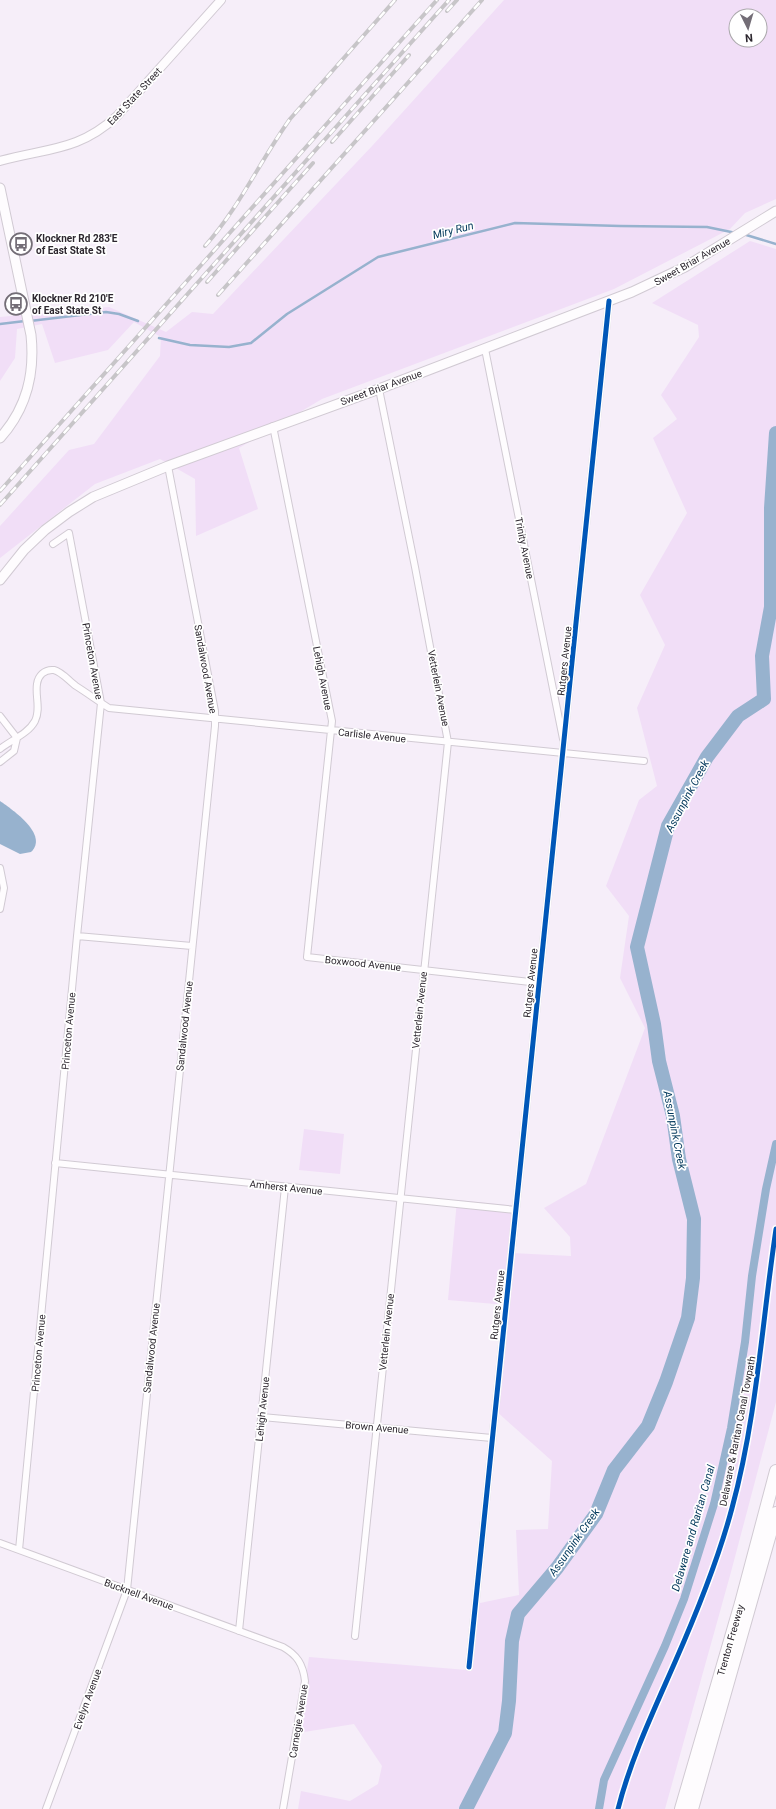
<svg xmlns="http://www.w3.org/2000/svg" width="776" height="1809" font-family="Roboto,sans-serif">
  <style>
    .green { fill: #f1def7; fill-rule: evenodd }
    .water { fill: #97b2ce }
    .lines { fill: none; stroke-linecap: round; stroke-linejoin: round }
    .stream { stroke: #97b2ce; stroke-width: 2.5 }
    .canal { stroke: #97b2ce; stroke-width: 8 }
    .river { stroke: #97b2ce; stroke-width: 14 }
    .minor-casing { stroke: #d1cad3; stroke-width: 8 }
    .tertiary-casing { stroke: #d1cad3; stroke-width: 10 }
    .secondary-casing { stroke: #d1cad3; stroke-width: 11 }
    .motorway-casing { stroke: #d1cad3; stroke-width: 14 }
    .minor { stroke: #fefcfe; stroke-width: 6 }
    .tertiary { stroke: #fefcfe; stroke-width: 8 }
    .secondary { stroke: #fefcfe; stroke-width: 9 }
    .motorway { stroke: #fefcfe; stroke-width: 12 }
    .rail-casing { stroke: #c7c5c8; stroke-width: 4 }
    .rail { stroke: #fff; stroke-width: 2.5; stroke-dasharray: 8; stroke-linecap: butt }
    .cycleway-casing { stroke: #fff; stroke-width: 8 }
    .cycleway { stroke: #0057b8; stroke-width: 5 }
    .labels { text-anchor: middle; stroke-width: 3.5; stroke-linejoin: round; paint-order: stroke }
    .street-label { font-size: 10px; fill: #2d272f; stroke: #fff }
    .poi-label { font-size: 10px; font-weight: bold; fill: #2d272f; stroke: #fff; text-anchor: start }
    .water-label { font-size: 11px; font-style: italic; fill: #00375a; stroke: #fff }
  </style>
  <rect width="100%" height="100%" fill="#f6eef9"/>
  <path class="green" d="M 504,0 L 776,0 L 776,199 L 745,213 L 730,229 L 614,289 L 322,399 L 239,448 L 258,509 L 196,536 L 195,479 L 160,459 L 95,484 L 0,558 L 0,526 L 69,450 L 94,444 L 160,356 L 161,337 L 134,322 L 108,350 L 55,363 L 42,324 L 17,329 L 15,358 L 0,381 L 0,317 L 109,307 L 166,332 L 192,312 L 213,314 L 373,145 ZM 736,16 L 760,16 L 760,40 L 736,40 Z
    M 750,241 L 776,249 L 776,1402 L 731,1572 L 665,1809 L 298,1809 L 301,1791 L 350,1801 L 378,1784 L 382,1766 L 354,1724 L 298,1733 L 309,1657 L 467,1670 L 480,1603 L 519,1595 L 516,1530 L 548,1529 L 552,1461 L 496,1411 L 507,1305 L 448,1300 L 457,1200 L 517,1206 L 512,1253 L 571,1256 L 570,1237 L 544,1208 L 586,1184 L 645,1028 L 620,978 L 629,916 L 606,886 L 639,800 L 657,786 L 637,708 L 665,645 L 640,595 L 687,513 L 653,438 L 677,419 L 661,395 L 699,337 L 698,325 L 652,303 Z
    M 304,1129 L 344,1134 L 340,1174 L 299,1170 Z"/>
  <path class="water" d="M 0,801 C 13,810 49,835 31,852 L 20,854 L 0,844 Z"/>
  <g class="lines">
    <path class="stream" d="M 743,234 L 776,244
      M 30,321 L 106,312 L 119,314 L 138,321
      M 0,324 L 25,321
      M 159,338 L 190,345 L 229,347 L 251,343 L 287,314 L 378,257 L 515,223 L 620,226 L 707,227 L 736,233"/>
    <path class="canal" d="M 599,1809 L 604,1780 L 665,1646 L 684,1599 L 714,1504 L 731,1428 L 745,1342 L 752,1276 L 766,1189 L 776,1144"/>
    <path class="river" d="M 466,1809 L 505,1733 L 509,1701 L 512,1641 L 518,1614 L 557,1568 L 596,1514 L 614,1470 L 648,1426 L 666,1382 L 688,1318 L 693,1278 L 694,1219 L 679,1159 L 673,1116 L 659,1061 L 654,1024 L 637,947 L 668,826 L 707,757 L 738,716 L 764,699 L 762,656 L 771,607 L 771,508 L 776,433"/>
    <g class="minor-casing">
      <path id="minor" d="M 485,349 L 563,739
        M 273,426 L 332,721 L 307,957 L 539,983
        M 0,716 L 17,738
        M 0,749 C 11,740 28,734 35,721 C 41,709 35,696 37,684 C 38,676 44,669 54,670 C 62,672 69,681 76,686 C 87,693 98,701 109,708 L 644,761
        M 0,762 L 14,751 L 17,738
        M 0,868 L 4,888 L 0,909
        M 77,936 L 192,946
        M 55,1163 L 516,1210
        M 262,1417 L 492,1438
        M 0,1543 L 283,1647 C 297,1655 303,1664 305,1681 L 283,1809
        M 19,1550 L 77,936 L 101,703 L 69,533 L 53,544
        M 239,1631 L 285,1187
        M 355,1636 L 448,742 L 415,567 L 379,389
        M 469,1667 C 515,1212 564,757 609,301
        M 46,1809 L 127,1590 L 215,726 L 215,711 L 168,466"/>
    </g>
    <g class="tertiary-casing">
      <path id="tertiary" d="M 0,161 C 47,148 79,151 117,116 L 221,0"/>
    </g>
    <g class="secondary-casing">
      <path id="secondary" d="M 0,188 L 31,335 C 35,374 27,408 0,438
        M 0,580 L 24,550 L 45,530 L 69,512 L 93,497 L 168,466 L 379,389 L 632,292 L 685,267 L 776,211"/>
    </g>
    <g class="motorway-casing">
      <path id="motorway" d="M 681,1809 L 741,1603 L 776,1471
        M 692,1809 L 776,1513"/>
    </g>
    <use href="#minor" class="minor"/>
    <use href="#tertiary" class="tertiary"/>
    <use href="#secondary" class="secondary"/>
    <use href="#motorway" class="motorway"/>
    <g class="rail-casing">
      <path id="rail" d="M 447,11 L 457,0
        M 332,142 L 409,55
        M 205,246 C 239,208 260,161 290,119 L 395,0
        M 207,282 L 313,163
        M 218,295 L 482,0
        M 0,491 L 437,0
        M 0,505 L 449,0"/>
    </g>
    <use href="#rail" class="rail"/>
    <g class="cycleway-casing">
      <path id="cycleway" d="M 469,1667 C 515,1212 564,757 609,301
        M 618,1809 C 631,1758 654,1710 675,1662 C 697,1612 718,1561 732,1508 C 757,1416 762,1322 776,1229"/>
    </g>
    <use href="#cycleway" class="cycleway"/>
  </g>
  <defs>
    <g id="bus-ring" transform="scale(1.15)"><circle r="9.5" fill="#fff" stroke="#736d76" stroke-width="1.5"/><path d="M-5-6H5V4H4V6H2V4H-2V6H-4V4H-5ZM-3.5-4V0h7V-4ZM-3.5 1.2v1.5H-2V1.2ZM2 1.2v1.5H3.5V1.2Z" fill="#736d76"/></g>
  </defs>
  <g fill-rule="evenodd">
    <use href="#bus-ring" x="21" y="244"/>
    <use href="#bus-ring" x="16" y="304"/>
  </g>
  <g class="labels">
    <g class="street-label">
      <text transform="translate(134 96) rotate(-47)" y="4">East State Street</text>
      <text transform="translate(692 261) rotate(-30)" y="4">Sweet Briar Avenue</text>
      <text transform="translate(381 387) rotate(-20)" y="4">Sweet Briar Avenue</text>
      <text transform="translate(525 548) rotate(79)" y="4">Trinity Avenue</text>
      <text transform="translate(93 661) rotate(80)" y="4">Princeton Avenue</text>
      <text transform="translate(564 661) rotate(-84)" y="4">Rutgers Avenue</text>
      <text transform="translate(206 669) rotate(80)" y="4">Sandalwood Avenue</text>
      <text transform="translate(323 678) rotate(79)" y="4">Lehigh Avenue</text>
      <text transform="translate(439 688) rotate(79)" y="4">Vetterlein Avenue</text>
      <text transform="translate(372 735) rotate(6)" y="4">Carlisle Avenue</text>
      <text transform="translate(363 963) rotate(6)" y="4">Boxwood Avenue</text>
      <text transform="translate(530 983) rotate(-84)" y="4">Rutgers Avenue</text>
      <text transform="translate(419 1010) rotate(-84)" y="4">Vetterlein Avenue</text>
      <text transform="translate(184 1026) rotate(-84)" y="4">Sandalwood Avenue</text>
      <text transform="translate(68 1031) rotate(-85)" y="4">Princeton Avenue</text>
      <text transform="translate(286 1187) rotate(6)" y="4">Amherst Avenue</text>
      <text transform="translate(497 1305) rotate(-84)" y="4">Rutgers Avenue</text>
      <text transform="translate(386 1332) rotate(-84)" y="4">Vetterlein Avenue</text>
      <text transform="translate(151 1348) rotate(-84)" y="4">Sandalwood Avenue</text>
      <text transform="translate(38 1353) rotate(-85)" y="4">Princeton Avenue</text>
      <text transform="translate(262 1409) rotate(-84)" y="4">Lehigh Avenue</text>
      <text transform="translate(377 1427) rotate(5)" y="4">Brown Avenue</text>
      <text transform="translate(737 1431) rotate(-79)" y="4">Delaware &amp; Raritan Canal Towpath</text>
      <text transform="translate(139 1594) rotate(20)" y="4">Bucknell Avenue</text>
      <text transform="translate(730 1640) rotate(-74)" y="4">Trenton Freeway</text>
      <text transform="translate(87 1699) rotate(-70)" y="4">Evelyn Avenue</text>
      <text transform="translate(298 1721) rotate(-81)" y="4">Carnegie Avenue</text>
    </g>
    <g class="poi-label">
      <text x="36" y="242">Klockner Rd 283'E<tspan x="36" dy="12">of East State St</tspan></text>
      <text x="32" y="302">Klockner Rd 210'E<tspan x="32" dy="12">of East State St</tspan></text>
    </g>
    <g class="water-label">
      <text transform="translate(453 230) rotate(-14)" y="4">Miry Run</text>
      <text transform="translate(687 796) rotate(-62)" y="4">Assunpink Creek</text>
      <text transform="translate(675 1130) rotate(79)" y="4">Assunpink Creek</text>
      <text transform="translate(693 1528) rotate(-74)" y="4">Delaware and Raritan Canal</text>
      <text transform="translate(574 1542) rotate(-55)" y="4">Assunpink Creek</text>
    </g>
  </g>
  <g transform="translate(748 28) rotate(175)"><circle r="19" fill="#ffffff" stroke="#aba9ac"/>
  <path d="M0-3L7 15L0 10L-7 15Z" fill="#736d76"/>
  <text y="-6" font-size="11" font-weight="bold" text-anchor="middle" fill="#2d272f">N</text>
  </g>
</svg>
